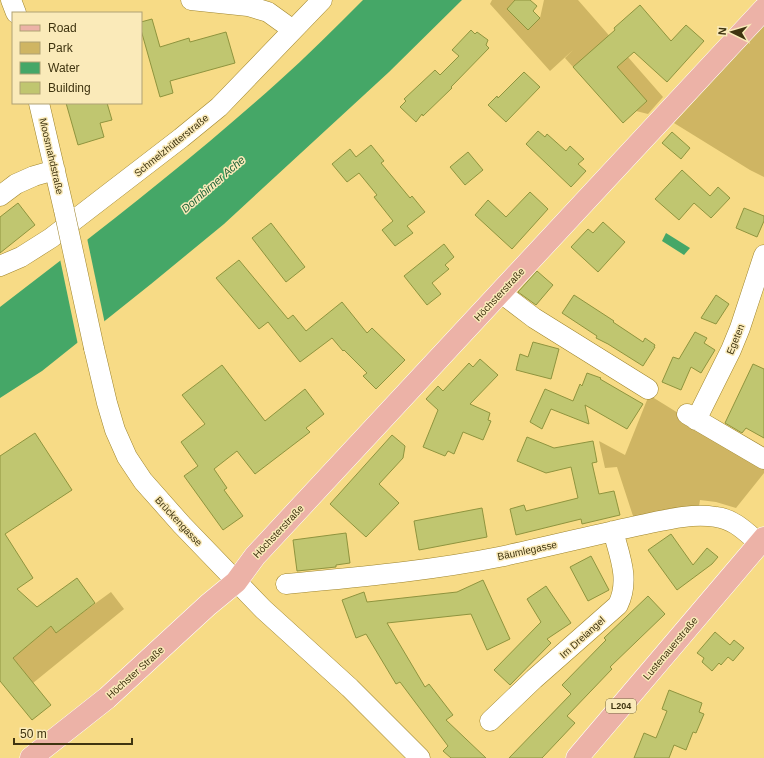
<svg xmlns="http://www.w3.org/2000/svg" width="764" height="758" font-family="Helvetica,sans-serif">
  <style>
    .green { fill: #cfb563 }
    .water { fill: #45a767 }
    .pier { fill: #f7db86 }
    .building { fill: #c0c670; stroke: #8f943e }
    .lines { fill: none; stroke-linecap: round; stroke-linejoin: round }
    .minor-casing { stroke: #9e842c; stroke-width: 21 }
    .major-casing { stroke: #fff; stroke-width: 23 }
    .minor { stroke: #fff; stroke-width: 20 }
    .major { stroke: #ecb2a7; stroke-width: 22 }
    .minor-bridge-casing { stroke: #9e842c; stroke-width: 21; stroke-linecap: butt }
    .minor-bridge { stroke: #fff; stroke-width: 20 }
    .labels { text-anchor: middle; stroke-width: 3; stroke-linejoin: round; paint-order: stroke }
    .shield { fill: #faeab9; stroke: #776b43; stroke-width: 1 }
    .shield-label { font-size: 9px; font-weight: bold; fill: #3f3410 }
    .street-label { font-size: 10px; fill: #3f3410; stroke: #faeab9 }
    .water-label { font-size: 11px; font-style: italic; fill: #1e6237; stroke: #faeab9 }
  </style>
  <rect width="100%" height="100%" fill="#f7db86"/>
  <path class="green" d="M 492,0 L 515,0 L 507,9 L 528,30 L 540,18 L 544,0 L 578,0 L 663,97 L 648,114 L 636,111 L 647,101 L 573,67 L 565,58 L 573,50 L 550,71 L 490,4 Z
    M 764,25 L 764,177 L 750,170 L 674,123 Z
    M 649,395 L 764,466 L 764,473 L 736,508 L 716,502 L 700,500 L 699,506 L 667,509 L 634,519 L 617,467 L 605,468 L 599,441 L 625,455 Z
    M 111,592 L 124,609 L 33,683 L 13,658 L 51,626 L 56,632 Z"/>
  <path class="water" d="M 363,0 L 462,0 L 389,72 L 224,224 L 151,284 L 42,371 L 0,398 L 0,307 C 94,235 189,162 278,82 C 307,56 335,28 363,0 Z
    M 666,233 L 690,248 L 684,255 L 662,241 Z"/>
  <path class="pier" d="M 87,238 L 105,324 L 78,345 L 60,259 Z"/>
  <path class="building" d="M 515,0 L 530,0 L 537,6 L 533,11 L 540,18 L 528,30 L 507,9 Z
    M 640,5 L 671,41 L 686,25 L 704,41 L 667,82 L 634,52 L 617,67 L 647,101 L 623,123 L 573,67 L 615,30 L 614,28 Z
    M 152,19 L 160,47 L 189,38 L 190,42 L 226,32 L 235,63 L 170,81 L 173,93 L 160,97 L 141,30 L 141,22 Z
    M 471,30 L 475,34 L 477,32 L 488,40 L 486,45 L 489,48 L 451,87 L 452,88 L 423,116 L 422,114 L 416,122 L 400,107 L 406,101 L 404,99 L 435,70 L 440,75 L 459,56 L 452,50 Z
    M 524,72 L 540,87 L 506,122 L 488,105 L 497,96 L 498,98 Z
    M 66,103 L 107,103 L 112,120 L 100,123 L 104,137 L 78,145 Z
    M 538,131 L 545,137 L 547,134 L 566,151 L 570,146 L 584,159 L 578,164 L 586,171 L 571,187 L 526,144 Z
    M 672,132 L 690,148 L 681,159 L 662,143 Z
    M 371,145 L 384,161 L 381,163 L 410,198 L 412,196 L 425,212 L 407,226 L 413,233 L 395,246 L 382,230 L 393,221 L 374,197 L 377,195 L 359,173 L 347,182 L 332,164 L 350,149 L 356,157 Z
    M 468,152 L 483,170 L 465,185 L 450,167 Z
    M 682,170 L 710,196 L 718,187 L 730,198 L 711,218 L 694,203 L 679,220 L 655,199 Z
    M 530,192 L 548,209 L 512,249 L 475,215 L 488,200 L 506,217 Z
    M 18,203 L 35,225 L 0,253 L 0,217 Z
    M 744,208 L 764,216 L 764,221 L 757,237 L 736,228 Z
    M 603,222 L 625,242 L 598,272 L 571,247 L 588,229 L 593,233 Z
    M 271,223 L 305,267 L 286,282 L 252,238 Z
    M 444,244 L 454,257 L 445,265 L 449,269 L 432,283 L 441,294 L 427,305 L 404,276 Z
    M 239,260 L 288,319 L 293,315 L 306,331 L 342,302 L 367,333 L 372,328 L 405,360 L 376,389 L 363,376 L 367,373 L 344,350 L 343,351 L 332,338 L 300,362 L 268,322 L 259,329 L 216,278 Z
    M 537,271 L 553,285 L 536,305 L 518,292 Z
    M 574,295 L 614,321 L 613,322 L 643,342 L 645,338 L 655,345 L 654,347 L 655,347 L 643,366 L 608,344 L 596,338 L 597,336 L 562,313 Z
    M 716,295 L 729,304 L 716,324 L 701,318 Z
    M 695,332 L 707,338 L 704,343 L 715,350 L 701,373 L 691,367 L 681,390 L 662,382 L 673,357 L 679,359 Z
    M 533,342 L 559,349 L 551,379 L 516,370 L 520,354 L 528,357 Z
    M 480,359 L 498,375 L 470,404 L 490,413 L 488,420 L 491,421 L 483,440 L 463,432 L 454,454 L 448,451 L 445,456 L 423,447 L 438,410 L 426,399 L 438,386 L 443,391 L 469,363 L 473,367 Z
    M 753,364 L 764,369 L 764,438 L 746,428 L 742,433 L 725,423 Z
    M 222,365 L 265,421 L 305,389 L 324,414 L 306,428 L 310,432 L 255,474 L 237,451 L 214,469 L 227,488 L 224,490 L 243,516 L 223,530 L 184,476 L 198,466 L 181,442 L 205,424 L 182,395 Z
    M 587,373 L 601,378 L 600,379 L 643,404 L 627,429 L 585,405 L 589,424 L 551,409 L 542,429 L 530,422 L 545,389 L 573,401 L 580,384 L 582,386 Z
    M 35,433 L 72,490 L 5,534 L 33,578 L 17,589 L 37,607 L 77,578 L 95,603 L 56,633 L 51,626 L 13,658 L 51,705 L 32,720 L 0,681 L 0,456 Z
    M 392,435 L 405,446 L 403,458 L 379,484 L 399,503 L 366,537 L 330,504 Z
    M 527,437 L 554,448 L 593,441 L 597,462 L 592,463 L 599,494 L 614,491 L 620,515 L 582,524 L 581,519 L 516,535 L 510,509 L 524,505 L 526,511 L 578,498 L 571,467 L 546,473 L 517,461 Z
    M 482,508 L 487,537 L 419,550 L 414,521 Z
    M 346,533 L 350,563 L 336,565 L 336,567 L 297,571 L 293,540 Z
    M 671,534 L 693,565 L 707,548 L 718,557 L 712,564 L 677,590 L 648,550 Z
    M 591,556 L 609,590 L 588,601 L 570,567 Z
    M 483,580 L 510,639 L 487,650 L 471,614 L 387,623 L 425,687 L 429,684 L 453,715 L 446,720 L 486,758 L 451,758 L 443,751 L 448,746 L 400,682 L 396,684 L 366,634 L 356,638 L 342,600 L 364,592 L 367,602 L 457,592 Z
    M 546,586 L 571,623 L 547,639 L 551,643 L 510,685 L 494,670 L 541,622 L 527,599 Z
    M 648,596 L 665,614 L 610,667 L 612,669 L 567,716 L 575,723 L 542,758 L 509,758 L 571,694 L 562,685 L 606,640 L 604,638 Z
    M 715,632 L 730,645 L 734,640 L 744,648 L 733,661 L 728,657 L 721,665 L 719,663 L 712,671 L 702,662 L 704,658 L 697,653 Z
    M 669,690 L 702,703 L 699,712 L 704,714 L 696,733 L 693,732 L 686,750 L 674,745 L 669,758 L 634,758 L 644,733 L 656,738 L 667,711 L 662,709 Z"/>
  <g class="lines">
    <g class="minor-casing">
      <path id="minor" d="M 11,0 L 16,13
        M 191,0 L 248,6 L 268,12 L 293,30
        M 39,103 L 64,210
        M 0,196 L 16,184 L 34,176 L 55,170
        M 0,266 L 21,257 L 51,238 L 181,138 L 219,107 L 322,0
        M 501,293 L 534,318 L 648,389
        M 94,348 L 107,403 L 115,430 L 127,457 L 143,481 L 182,525 L 263,609 L 350,688 L 420,758
        M 687,414 L 764,459
        M 696,420 L 731,350 L 740,328 L 764,255
        M 286,584 C 358,577 429,571 499,557 C 547,547 594,535 641,525 C 665,520 691,513 716,517 C 734,519 746,532 759,543
        M 490,721 L 534,679 L 618,605 C 630,580 620,557 613,531"/>
    </g>
    <g class="major-casing">
      <path id="major" d="M 31,758 L 107,698 L 208,605 L 236,582 L 255,556 L 764,9
        M 577,758 L 764,538"/>
    </g>
    <use href="#minor" class="minor"/>
    <use href="#major" class="major"/>
    <g class="minor-bridge-casing">
      <path id="minor-bridge" d="M 64,210 L 94,348"/>
    </g>
    <use href="#minor-bridge" class="minor-bridge"/>
  </g>
  <g class="labels">
    <rect class="shield" x="606" y="699" width="30" height="14" rx="3"/>
    <g class="shield-label">
      <text x="621" y="709">L204</text>
    </g>
    <g class="street-label">
      <text transform="translate(171 145) rotate(-39)" y="4">Schmelzhütterstraße</text>
      <text transform="translate(52 156) rotate(77)" y="4">Moosmahdstraße</text>
      <text transform="translate(499 294) rotate(-47)" y="4">Höchsterstraße</text>
      <text transform="translate(735 339) rotate(-68)" y="4">Egeten</text>
      <text transform="translate(179 521) rotate(47)" y="4">Brückengasse</text>
      <text transform="translate(278 531) rotate(-47)" y="4">Höchsterstraße</text>
      <text transform="translate(527 550) rotate(-12)" y="4">Bäumlegasse</text>
      <text transform="translate(582 637) rotate(-42)" y="4">Im Dreiangel</text>
      <text transform="translate(670 648) rotate(-50)" y="4">Lustenauerstraße</text>
      <text transform="translate(135 672) rotate(-42)" y="4">Höchster Straße</text>
    </g>
    <g class="water-label">
      <text transform="translate(213 184) rotate(-41)" y="4">Dornbirner Ache</text>
    </g>
  </g>
  <rect x="12" y="12" width="130" height="92" fill="#faeab9" stroke="#afa175"/>
  <rect x="20" y="25" width="20" height="6" fill="#ecb2a7" stroke="#afa175"/>
  <text x="48" y="32" font-size="12" fill="#3f3410">Road</text>
  <rect x="20" y="42" width="20" height="12" fill="#cfb563" stroke="#afa175"/>
  <text x="48" y="52" font-size="12" fill="#3f3410">Park</text>
  <rect x="20" y="62" width="20" height="12" fill="#45a767" stroke="#afa175"/>
  <text x="48" y="72" font-size="12" fill="#3f3410">Water</text>
  <rect x="20" y="82" width="20" height="12" fill="#c0c670" stroke="#afa175"/>
  <text x="48" y="92" font-size="12" fill="#3f3410">Building</text>
  <g transform="translate(732 32) rotate(275)" stroke="#faeab9" stroke-width="3" paint-order="stroke">
  <path d="M0-3L7 15L0 10L-7 15Z" fill="#3f3410"/>
  <text y="-6" font-size="11" font-weight="bold" text-anchor="middle" fill="#3f3410">N</text>
  </g>
  <path d="M14 738v6h118v-6" fill="none" stroke="#3f3410" stroke-width="2"/>
  <text x="20" y="738" font-size="12" fill="#3f3410" stroke="#faeab9" stroke-width="3" paint-order="stroke">50 m</text>
</svg>
